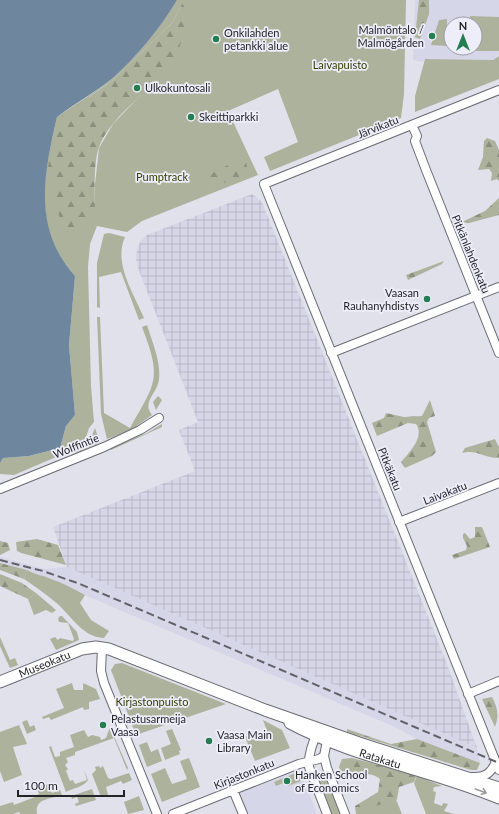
<svg xmlns="http://www.w3.org/2000/svg" width="499" height="814" font-family="Lato,sans-serif">
  <style>
    .built { fill: #d5d6e8; fill-rule: evenodd }
    .industrial { fill: url(#industrial-grid) }
    .green { fill: #adb29c; fill-rule: evenodd }
    .forest { fill: url(#forest-firs) }
    .water { fill: #6e879e }
    .lines { fill: none; stroke-linecap: round; stroke-linejoin: round }
    .street-casing { stroke: #6c6c76; stroke-width: 10 }
    .secondary-casing { stroke: #6c6c76; stroke-width: 13 }
    .street { stroke: #fff; stroke-width: 8 }
    .secondary { stroke: #fff; stroke-width: 11 }
    .rail { stroke: #616168; stroke-width: 2; stroke-dasharray: 8 4; stroke-linecap: butt }
    .oneway { stroke: #9c9c9e }
    .poi-dot { fill: #257d52; stroke: #eeeefa; stroke-width: 1.5 }
    .labels { text-anchor: middle; stroke-width: 3.5; stroke-linejoin: round; paint-order: stroke }
    .poi-label { font-size: 11px; fill: #232328; stroke: #eeeefa; text-anchor: start }
    .park-label { font-size: 11px; fill: #343b02; stroke: #eeeefa }
    .street-label { font-size: 11px; fill: #232328; stroke: #eeeefa }
  </style>
  <defs>
    <pattern id="industrial-grid" width="8" height="8" patternUnits="userSpaceOnUse"><rect width="8" height="8" fill="#d5d6e8"/><path d="M0 4h8M4 0v8" fill="none" stroke="#b7b7c7"/></pattern>
    <pattern id="forest-firs" width="22" height="20" patternUnits="userSpaceOnUse"><rect width="22" height="20" fill="#adb29c"/><path d="M5 1l3.5 6h-7zM16 11l3.5 6h-7z" fill="#8c907f"/></pattern>
  </defs>
  <rect width="100%" height="100%" fill="#e1e1ec"/>
  <path class="built" d="M 415,0 L 499,0 L 499,54 L 494,60 L 425,59 L 423,62 L 413,60 ZM 451,24 L 475,24 L 475,48 L 451,48 Z
    M 0,557 L 45,569 L 67,567 L 477,748 L 480,763 L 417,739 L 397,728 L 87,596 L 70,587 L 48,578 L 38,576 L 27,570 L 0,563 Z
    M 300,770 L 317,814 L 247,814 L 239,793 Z"/>
  <path class="industrial" d="M 252,194 L 262,202 L 447,664 L 477,748 L 67,567 L 53,527 L 195,471 L 179,430 L 198,422 L 138,268 L 136,259 L 137,249 L 141,241 L 147,235 Z"/>
  <path class="green" d="M 177,0 L 406,0 L 404,94 L 401,118 L 270,171 L 264,157 L 298,142 L 278,89 L 228,111 L 258,175 L 142,221 L 127,232 L 97,226 L 90,244 L 88,267 L 91,386 L 94,422 L 89,428 L 85,440 L 70,451 L 14,475 L 0,474 L 0,463 L 3,458 L 29,456 L 60,448 L 66,426 L 75,415 L 69,345 L 75,276 C 31,227 44,175 57,117 C 75,104 96,92 113,78 C 138,55 160,29 177,0 ZM 182,4 L 156,79 L 113,124 L 99,148 L 95,184 L 95,215 L 89,97 L 113,80 L 172,23 Z
    M 470,16 L 499,17 L 499,51 L 469,51 L 469,48 L 475,48 L 475,24 L 470,24 Z
    M 447,19 L 447,46 L 431,45 L 439,20 Z
    M 499,56 L 499,79 L 415,112 L 415,96 L 425,59 L 493,60 Z
    M 109,233 L 125,237 C 113,263 134,294 144,318 L 139,320 L 121,272 L 99,277 L 100,308 L 97,307 L 97,263 L 104,234 Z
    M 97,317 L 100,317 L 104,413 L 130,428 C 156,382 162,379 142,327 L 147,325 C 152,342 161,361 159,379 C 158,393 141,402 152,415 L 131,430 L 107,439 L 101,414 Z
    M 158,396 L 162,400 L 156,410 L 153,402 Z
    M 162,424 L 162,427 L 111,450 L 110,448 L 147,433 Z
    M 95,428 L 100,443 L 73,454 L 90,441 Z
    M 102,452 L 102,453 L 0,494 L 0,492 Z
    M 27,570 C 36,575 42,575 51,579 C 63,583 74,589 85,595 L 80,603 L 91,620 L 109,631 L 104,638 C 81,637 71,614 54,601 C 45,593 34,586 24,579 Z
    M 36,593 L 56,610 L 52,613 L 46,610 L 34,615 L 28,599 Z
    M 60,616 L 62,616 L 77,632 L 79,640 L 56,650 L 50,639 L 55,637 L 58,640 L 60,638 L 73,641 L 74,639 L 68,623 L 59,622 L 58,619 Z
    M 0,637 L 10,660 L 15,658 L 18,665 L 10,668 L 0,646 Z
    M 122,663 L 226,704 L 136,735 L 111,670 L 115,664 Z
    M 72,683 L 74,690 L 83,690 L 83,683 L 96,689 L 100,699 L 89,702 L 89,709 L 84,710 L 83,707 L 51,720 L 49,717 L 43,719 L 42,717 L 64,708 L 56,689 Z
    M 27,720 L 30,727 L 34,725 L 36,730 L 27,734 L 22,722 Z
    M 263,720 L 282,730 L 290,748 L 255,761 L 245,737 L 254,733 L 257,741 L 261,739 L 259,735 L 267,731 Z
    M 19,725 L 27,744 L 13,747 L 22,775 L 4,782 L 0,771 L 0,732 Z
    M 110,727 L 128,768 L 127,770 L 114,738 L 75,752 L 75,755 L 66,758 L 68,762 L 65,765 L 68,769 L 66,771 L 70,781 L 73,780 L 75,784 L 87,780 L 84,770 L 88,780 C 84,787 73,788 66,792 L 49,747 L 51,746 L 55,757 L 60,756 L 60,752 L 74,747 L 70,735 L 84,730 L 88,737 L 92,735 L 100,737 L 101,740 L 106,738 Z
    M 172,729 L 181,750 L 179,751 L 180,754 L 165,760 L 161,748 L 171,744 L 166,731 Z
    M 147,742 L 151,752 L 158,749 L 162,761 L 147,767 L 139,745 Z
    M 189,758 L 200,787 L 162,802 L 151,774 L 165,768 L 172,784 L 187,779 L 180,761 Z
    M 99,766 L 100,768 L 103,766 L 108,778 L 111,779 L 129,773 L 132,780 L 123,784 L 121,781 L 106,787 L 108,795 L 101,797 L 92,774 L 96,770 L 95,767 Z
    M 324,771 L 341,814 L 330,814 L 315,774 Z
    M 298,772 L 301,781 L 288,786 L 286,782 L 276,786 L 274,782 Z
    M 417,776 L 442,786 L 434,787 L 433,791 L 436,792 L 434,803 L 442,806 L 443,803 L 448,804 L 444,811 L 454,814 L 426,814 L 414,783 Z
    M 51,783 L 53,788 L 51,789 L 52,793 L 60,790 L 62,795 C 54,799 34,797 37,814 L 20,814 L 19,812 L 13,814 L 0,814 L 0,806 L 13,802 L 14,805 L 35,797 L 35,796 L 39,794 L 37,788 Z
    M 92,789 L 96,800 L 76,806 L 75,804 L 79,802 L 77,797 L 72,799 L 71,796 Z
    M 139,796 L 144,810 L 128,814 L 124,802 Z
    M 395,797 L 402,814 L 363,814 L 361,809 Z"/>
  <path class="forest" d="M 419,0 L 429,0 L 429,14 L 420,39 L 415,37 Z
    M 182,4 L 188,5 C 186,22 182,47 173,61 C 152,92 113,112 99,147 C 93,164 95,197 95,215 L 76,234 L 62,230 L 48,166 L 59,119 L 113,80 L 172,23 Z
    M 487,138 L 495,141 L 499,150 L 499,181 L 497,179 L 491,181 L 492,173 L 489,169 L 478,170 L 483,157 L 484,141 Z
    M 242,159 L 246,163 L 249,173 L 216,186 L 208,184 L 206,179 L 217,170 Z
    M 499,198 L 499,215 L 469,223 L 462,222 L 485,211 Z
    M 444,261 L 442,264 L 408,280 L 406,275 Z
    M 430,400 L 435,416 L 429,418 L 427,422 L 436,452 L 432,456 L 405,468 L 401,462 C 410,452 425,436 416,424 L 408,423 L 377,436 L 372,423 L 384,418 L 386,413 L 404,417 L 422,416 Z
    M 495,439 L 499,447 L 499,458 C 482,458 478,449 462,453 L 465,448 Z
    M 475,527 L 482,527 L 490,547 L 454,559 L 452,555 L 466,550 L 467,546 L 463,538 L 463,534 L 465,533 L 470,539 L 475,537 Z
    M 37,539 L 58,545 L 66,565 L 21,553 L 17,551 L 16,542 Z
    M 0,541 L 8,543 L 10,550 L 0,555 Z
    M 0,563 L 27,570 L 24,579 L 0,570 Z
    M 0,574 L 22,583 L 36,593 L 28,599 L 0,586 Z
    M 492,697 C 498,708 499,716 495,727 L 482,699 Z
    M 347,729 L 391,744 L 417,739 L 480,763 L 477,770 L 471,770 L 347,732 Z
    M 352,758 L 410,773 L 416,777 L 414,782 L 399,787 L 397,799 L 394,802 L 368,807 L 365,808 L 364,814 L 356,814 L 355,806 L 378,792 L 380,779 C 373,773 362,773 352,773 L 348,779 L 344,780 L 339,767 L 342,759 Z"/>
  <path class="water" d="M 0,0 L 177,0 C 160,29 138,55 113,78 C 96,92 75,103 57,117 C 44,174 32,228 75,276 L 69,345 L 75,415 L 66,426 L 60,448 L 29,456 L 3,458 L 0,463 Z"/>
  <g class="lines">
    <g class="street-casing">
      <path id="street" d="M 499,90 L 264,184 L 499,770
        M 412,125 L 417,136 L 415,141 L 426,170 L 499,353
        M 331,353 L 499,287
        M 0,489 L 104,447 L 140,430 L 159,418
        M 399,522 L 499,483
        M 102,647 L 101,671 L 104,683 L 157,814
        M 468,694 L 499,681
        M 320,732 C 312,739 308,758 309,767 L 327,814
        M 328,736 L 324,756 L 327,768 L 345,814
        M 472,777 C 485,778 491,773 496,762
        M 233,790 L 243,814
        M 173,814 L 299,764 L 319,759 L 324,756"/>
    </g>
    <g class="secondary-casing">
      <g id="secondary">
        <path id="s1" d="M 0,682 L 82,649 L 96,647 L 109,649 L 265,710 L 359,743 L 499,788"/>
        <path id="s2" d="M 290,723 C 355,758 430,769 499,798"/>
      </g>
    </g>
    <use href="#street" class="street"/>
    <use href="#secondary" class="secondary"/>
    <path class="rail" d="M 0,560 L 43,571 L 80,584 L 499,763"/>
  </g>
  <defs><path id="oneway-shaft" d="M-6 0H5M1.5-3L5.5 0L1.5 3" fill="none" stroke-width="1.6" stroke-linecap="round" stroke-linejoin="round"/></defs>
  <use class="oneway" href="#oneway-shaft" transform="translate(481 791) rotate(20)"/>
  <g class="poi-dot">
    <circle cx="432" cy="36" r="4"/>
    <circle cx="216" cy="39" r="4"/>
    <circle cx="137" cy="88" r="4"/>
    <circle cx="191" cy="117" r="4"/>
    <circle cx="427" cy="299" r="4"/>
    <circle cx="103" cy="725" r="4"/>
    <circle cx="209" cy="741" r="4"/>
    <circle cx="287" cy="781" r="4"/>
  </g>
  <g class="labels">
    <g class="poi-label">
      <text x="424" y="34" text-anchor="end">Malmöntalo /<tspan x="424" dy="13">Malmögården</tspan></text>
      <text x="224" y="37">Onkilahden<tspan x="224" dy="13">petankki alue</tspan></text>
      <text x="145" y="92">Ulkokuntosali</text>
      <text x="199" y="121">Skeittiparkki</text>
      <text x="419" y="297" text-anchor="end">Vaasan<tspan x="419" dy="13">Rauhanyhdistys</tspan></text>
      <text x="111" y="723">Pelastusarmeija<tspan x="111" dy="13">Vaasa</tspan></text>
      <text x="217" y="739">Vaasa Main<tspan x="217" dy="13">Library</tspan></text>
      <text x="295" y="779">Hanken School<tspan x="295" dy="13">of Economics</tspan></text>
    </g>
    <g class="park-label">
      <text x="340" y="69">Laivapuisto</text>
      <text x="162" y="181">Pumptrack</text>
      <text x="152" y="706">Kirjastonpuisto</text>
    </g>
    <g class="street-label">
      <text transform="translate(378 127) rotate(-22)" y="4">Järvikatu</text>
      <text transform="translate(471 254) rotate(68)" y="4">Pitkänlahdenkatu</text>
      <text transform="translate(76 446) rotate(-22)" y="4">Wolffintie</text>
      <text transform="translate(390 469) rotate(68)" y="4">Pitkäkatu</text>
      <text transform="translate(445 493) rotate(-21)" y="4">Laivakatu</text>
      <text dy="4" stroke="none"><textPath href="#s1" startOffset="48">Museokatu</textPath></text>
      <text dy="4" stroke="none"><textPath href="#s2" startOffset="97">Ratakatu</textPath></text>
      <text transform="translate(244 774) rotate(-22)" y="4">Kirjastonkatu</text>
    </g>
  </g>
  <g transform="translate(463 36)"><circle r="19" fill="#eeeefa" stroke="#9d9da6"/>
  <path d="M0-3L7 15L0 10L-7 15Z" fill="#257d52"/>
  <text y="-6" font-size="11" font-weight="bold" text-anchor="middle" fill="#232328">N</text>
  </g>
  <path d="M18 790v6h106v-6" fill="none" stroke="#232328" stroke-width="2"/>
  <text x="24" y="790" font-size="12" fill="#232328" stroke="#eeeefa" stroke-width="3" paint-order="stroke">100 m</text>
</svg>
